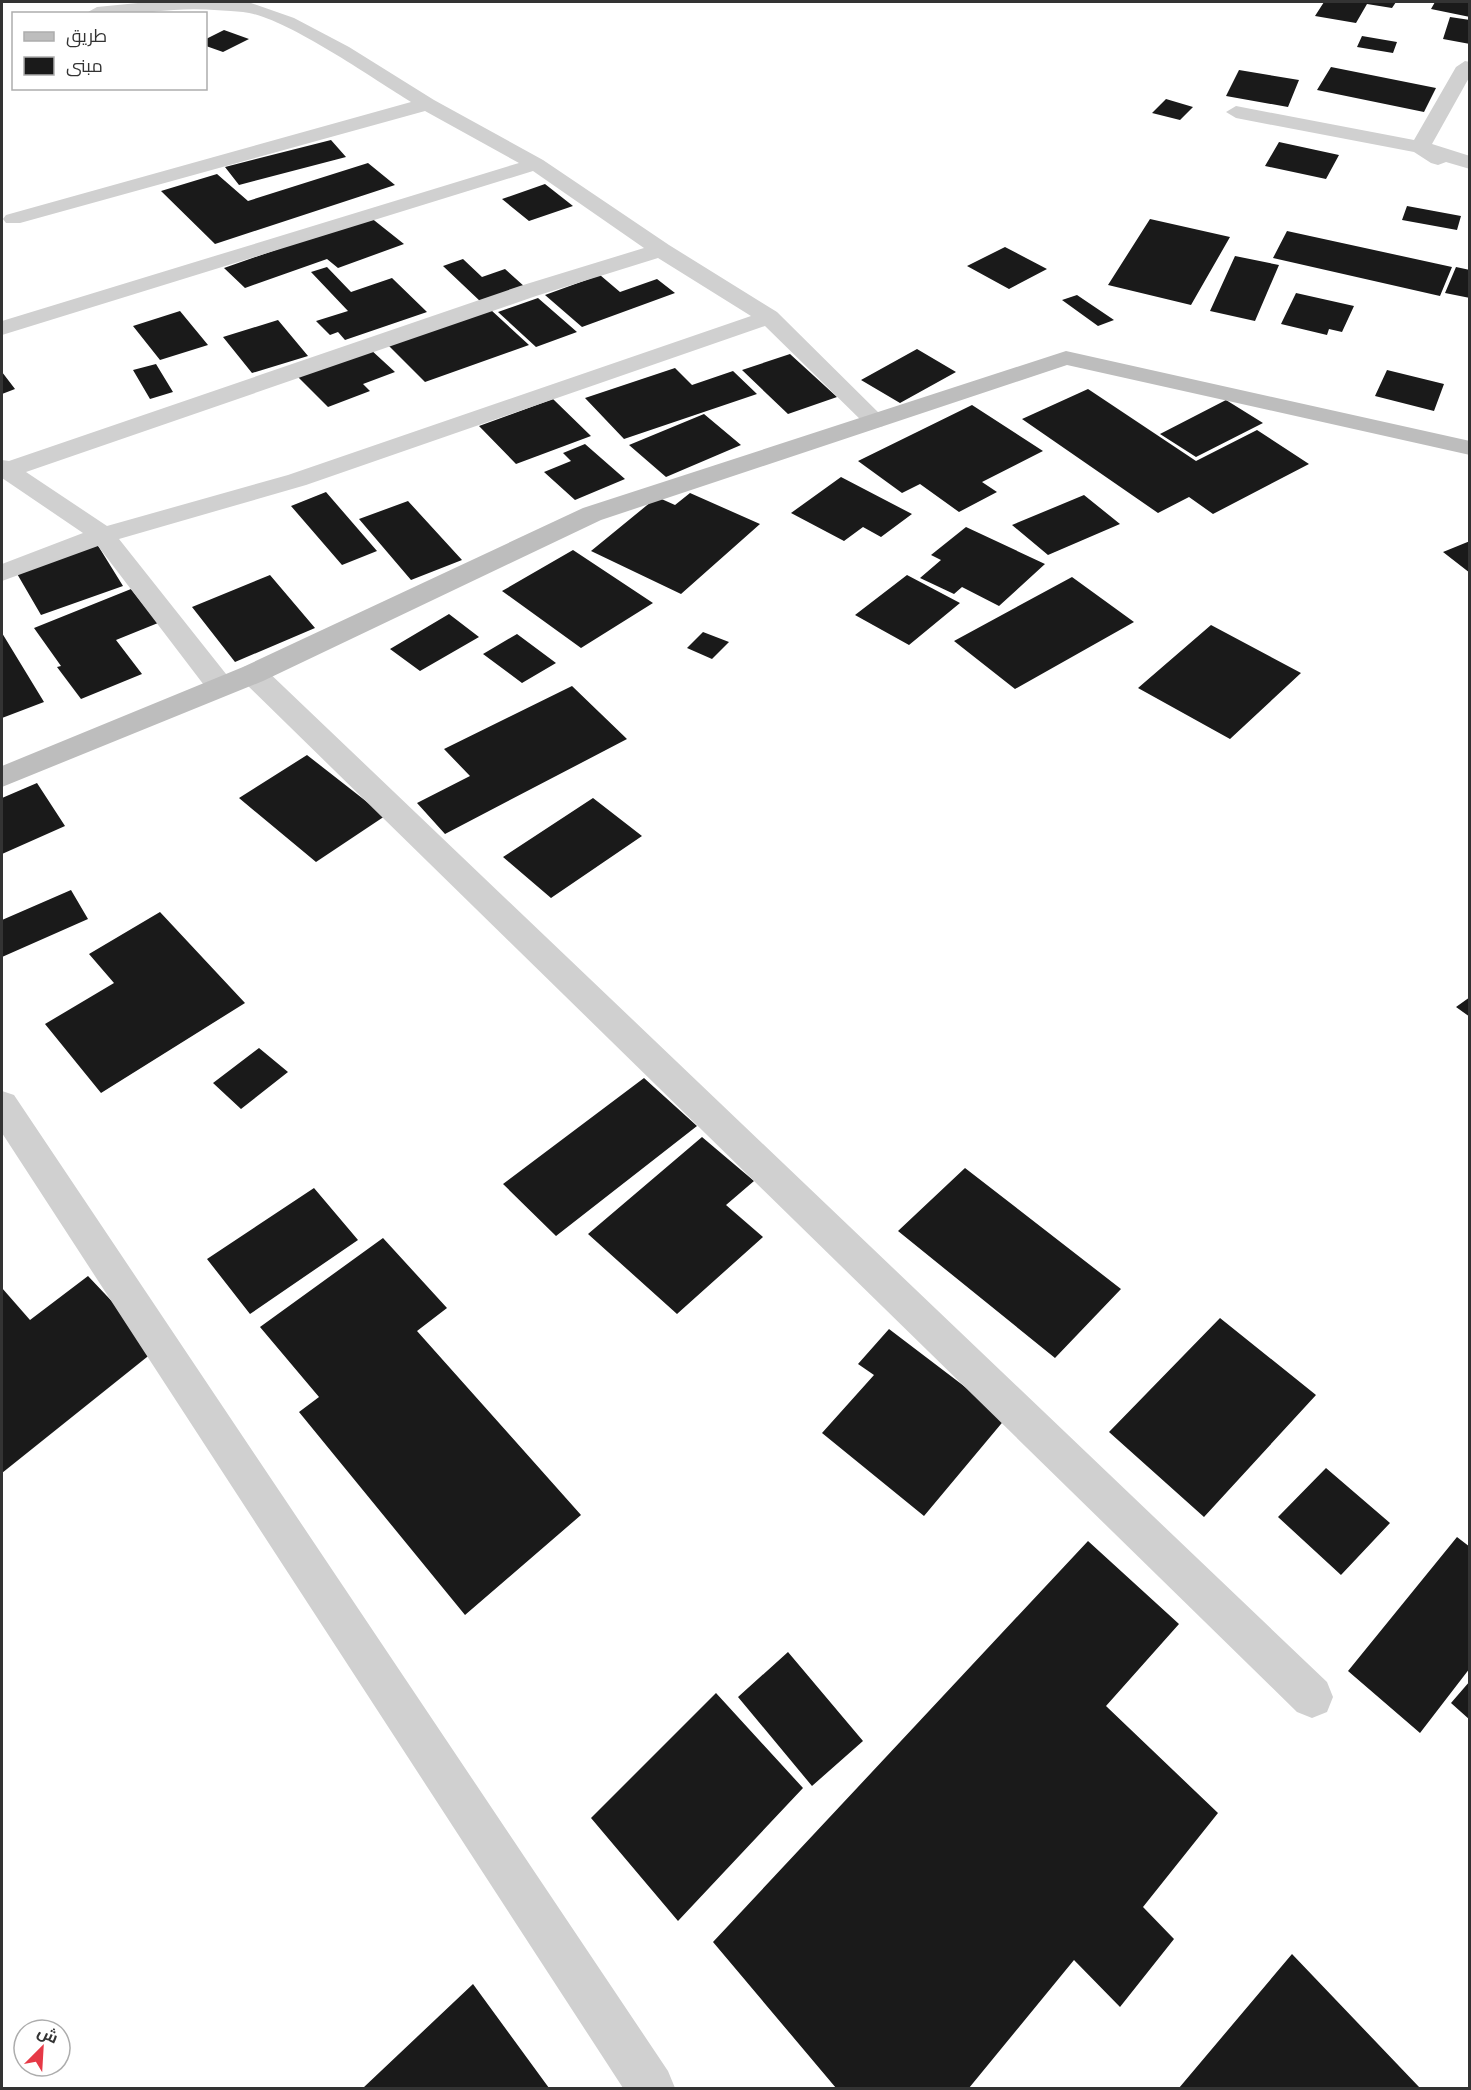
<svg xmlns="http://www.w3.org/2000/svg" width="1471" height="2090" font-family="Manrope,Cairo,sans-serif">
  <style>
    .building { fill: #1a1a1a }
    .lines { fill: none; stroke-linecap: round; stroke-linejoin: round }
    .street { fill: #d0d0d0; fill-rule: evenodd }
    .secondary { fill: #bdbdbd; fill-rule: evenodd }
  </style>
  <rect width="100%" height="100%" fill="#fff"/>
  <path class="building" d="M 1324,2 L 1396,2 L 1392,8 L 1367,4 L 1356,23 L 1315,16 Z
    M 1435,2 L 1470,2 L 1470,17 L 1431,9 Z
    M 1450,17 L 1470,20 L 1470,44 L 1443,39 Z
    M 224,30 L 249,39 L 223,52 L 206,46 L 206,39 Z
    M 1362,36 L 1397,42 L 1393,53 L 1357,47 Z
    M 1331,67 L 1436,88 L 1424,112 L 1317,90 Z
    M 1239,70 L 1299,80 L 1288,107 L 1226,96 Z
    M 1166,99 L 1193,107 L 1180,120 L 1152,113 Z
    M 331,140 L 346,157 L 239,185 L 225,167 Z
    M 1279,142 L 1339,155 L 1326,179 L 1265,166 Z
    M 368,163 L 395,185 L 215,244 L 161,191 L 217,174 L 248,201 Z
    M 545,184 L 573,206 L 529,221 L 502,199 Z
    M 1407,206 L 1461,216 L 1457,230 L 1402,220 Z
    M 370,217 L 404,244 L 338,268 L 327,259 L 245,288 L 224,268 Z
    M 1150,219 L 1230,237 L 1191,305 L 1108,285 Z
    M 1287,231 L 1452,267 L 1440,296 L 1273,258 Z
    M 1005,247 L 1047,269 L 1009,289 L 967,266 Z
    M 1235,256 L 1279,265 L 1255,321 L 1210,311 Z
    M 463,259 L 482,277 L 505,269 L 525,287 L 481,302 L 443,266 Z
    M 327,267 L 351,292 L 392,278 L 427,312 L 345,340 L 338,332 L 330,335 L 316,321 L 348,311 L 311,272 Z
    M 1456,267 L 1470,270 L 1470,298 L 1445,293 Z
    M 600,275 L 620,292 L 657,279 L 675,293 L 582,327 L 545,295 Z
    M 1296,293 L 1354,306 L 1342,332 L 1329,329 L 1327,335 L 1281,324 Z
    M 1077,295 L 1114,320 L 1098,326 L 1062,300 Z
    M 538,298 L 577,332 L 536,347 L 498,312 Z
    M 491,310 L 529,345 L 425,382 L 388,345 Z
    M 180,311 L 208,345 L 160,360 L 133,326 Z
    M 278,320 L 308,356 L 252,373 L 223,337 Z
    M 370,349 L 395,372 L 363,384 L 370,391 L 328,407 L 297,376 Z
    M 917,349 L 956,372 L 900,403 L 861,380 Z
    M 790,354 L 837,397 L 788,414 L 742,370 Z
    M 156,364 L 173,392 L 150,399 L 133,370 Z
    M 675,368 L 692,385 L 733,371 L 757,394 L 624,439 L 585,398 Z
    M 1387,370 L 1444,384 L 1434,411 L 1375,396 Z
    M 2,372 L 15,389 L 2,394 Z
    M 1088,389 L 1196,461 L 1257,430 L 1309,464 L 1213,514 L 1189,497 L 1158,513 L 1022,419 Z
    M 553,399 L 591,436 L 516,464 L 479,426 Z
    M 1226,400 L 1263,423 L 1196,457 L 1160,434 Z
    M 972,405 L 1043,451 L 982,482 L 997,492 L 959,512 L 920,484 L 902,493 L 858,461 Z
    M 704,414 L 741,445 L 666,477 L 629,445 Z
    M 585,444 L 625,479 L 575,500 L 544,472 L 571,461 L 563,453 Z
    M 841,477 L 912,514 L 881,537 L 863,527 L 844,541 L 791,513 Z
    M 326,492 L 377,551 L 342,565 L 291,506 Z
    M 690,493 L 760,524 L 681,594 L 591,551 L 657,497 L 675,505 Z
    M 1084,495 L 1120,524 L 1048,555 L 1012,525 Z
    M 408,501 L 462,560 L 411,580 L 359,519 Z
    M 966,527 L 1045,564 L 999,606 L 962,587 L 954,594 L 920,578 L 941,560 L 931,555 Z
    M 1470,541 L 1470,573 L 1443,552 Z
    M 97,544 L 123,586 L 41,615 L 16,572 Z
    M 573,550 L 653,603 L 581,648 L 502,591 Z
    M 270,575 L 315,628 L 235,662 L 192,607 Z
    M 907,575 L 960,603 L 909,645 L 855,615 Z
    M 1072,577 L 1134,622 L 1015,689 L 954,641 Z
    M 131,589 L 158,623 L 116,640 L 142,674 L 81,699 L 57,667 L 61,666 L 34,628 Z
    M 449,614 L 479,637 L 420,671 L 390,649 Z
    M 1211,625 L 1301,673 L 1230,739 L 1138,688 Z
    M 703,632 L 729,642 L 712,659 L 687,648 Z
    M 2,633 L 44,702 L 2,718 Z
    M 517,634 L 556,663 L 522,683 L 483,654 Z
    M 572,686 L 627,739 L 445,834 L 417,803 L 470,776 L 444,749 Z
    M 307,755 L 385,816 L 316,862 L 239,798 Z
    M 37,783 L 65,826 L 2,854 L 2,798 Z
    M 593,798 L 642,836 L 551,898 L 503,857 Z
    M 71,890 L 88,919 L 2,957 L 2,920 Z
    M 160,912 L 245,1003 L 101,1093 L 45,1024 L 114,983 L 89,954 Z
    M 1470,997 L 1470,1017 L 1456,1007 Z
    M 259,1048 L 288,1072 L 241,1109 L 213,1083 Z
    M 644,1078 L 697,1126 L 556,1236 L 503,1184 Z
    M 702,1137 L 754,1181 L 726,1205 L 763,1237 L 677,1314 L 588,1234 Z
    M 965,1168 L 1121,1289 L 1055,1358 L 898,1231 Z
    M 314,1188 L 358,1240 L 250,1314 L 207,1259 Z
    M 383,1238 L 447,1308 L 417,1331 L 581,1515 L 465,1615 L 299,1412 L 319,1397 L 260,1327 Z
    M 88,1276 L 157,1349 L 2,1473 L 2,1288 L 30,1320 Z
    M 1220,1318 L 1316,1395 L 1204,1517 L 1109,1432 Z
    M 889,1329 L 1006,1418 L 924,1516 L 822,1433 L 874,1375 L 858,1364 Z
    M 1326,1468 L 1390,1523 L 1341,1575 L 1278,1517 Z
    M 1457,1537 L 1470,1547 L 1470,1668 L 1420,1733 L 1348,1671 Z
    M 1088,1541 L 1179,1624 L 1106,1706 L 1218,1813 L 1143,1907 L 1174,1939 L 1120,2007 L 1074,1960 L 969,2088 L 836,2088 L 713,1942 Z
    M 788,1652 L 863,1741 L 812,1786 L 738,1697 Z
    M 1470,1681 L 1470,1720 L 1451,1703 Z
    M 716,1693 L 803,1788 L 678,1921 L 591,1818 Z
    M 1292,1954 L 1420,2088 L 1179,2088 Z
    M 473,1984 L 549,2088 L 363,2088 Z"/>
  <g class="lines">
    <path class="street" d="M 148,2 L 248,2 L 294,18 L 349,47 L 434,100 L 543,160 L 669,245 L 777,312 L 887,421 L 883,426 L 875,428 L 867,426 L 765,326 L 306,485 L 119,539 L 230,679 L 234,686 L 230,693 L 220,695 L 210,693 L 98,546 L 2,581 L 2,564 L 83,533 L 2,478 L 2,460 L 9,461 L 520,286 L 644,248 L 533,171 L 2,335 L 2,321 L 519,163 L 425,111 L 20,223 L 6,223 L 3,219 L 6,215 L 411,102 C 373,79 284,16 243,12 C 220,10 196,8 174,10 C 151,11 108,20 88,12 L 97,7 ZM 658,258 L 751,316 L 288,475 L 107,526 L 26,472 L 536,296 Z
      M 1465,61 L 1470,62 L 1470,76 L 1432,144 L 1470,156 L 1470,169 L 1446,162 L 1438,165 L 1431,163 L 1414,152 L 1236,118 L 1226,112 L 1236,106 L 1414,140 L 1456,67 Z
      M 253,665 L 263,667 L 1327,1682 L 1333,1697 L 1327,1712 L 1312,1718 L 1297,1712 L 243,681 L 239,674 L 243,667 Z
      M 2,1091 L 14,1095 L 668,2071 L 675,2088 L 623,2088 L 2,1133 Z"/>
    <path class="secondary" d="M 1066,351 L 1470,441 L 1470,455 L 1067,365 L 601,520 L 263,681 L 2,787 L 2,766 L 243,667 L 583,508 Z"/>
  </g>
  <rect width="1471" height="2090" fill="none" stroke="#333333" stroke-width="6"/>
  <rect x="12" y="12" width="195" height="78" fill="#ffffff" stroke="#adadad" stroke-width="1.5"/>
  <rect x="24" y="32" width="30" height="9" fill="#bdbdbd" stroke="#adadad" stroke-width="1.5"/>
  <text x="66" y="42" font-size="18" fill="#333333">طريق</text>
  <rect x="24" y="57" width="30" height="18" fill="#1a1a1a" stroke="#adadad" stroke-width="1.5"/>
  <text x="66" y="72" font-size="18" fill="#333333">مبنى</text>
  <g transform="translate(42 2048) rotate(24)"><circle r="28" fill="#ffffff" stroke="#adadad" stroke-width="1.5"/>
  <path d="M0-4.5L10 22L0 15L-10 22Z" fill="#e63946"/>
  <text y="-9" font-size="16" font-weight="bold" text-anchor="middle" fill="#333333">ش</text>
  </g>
</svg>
